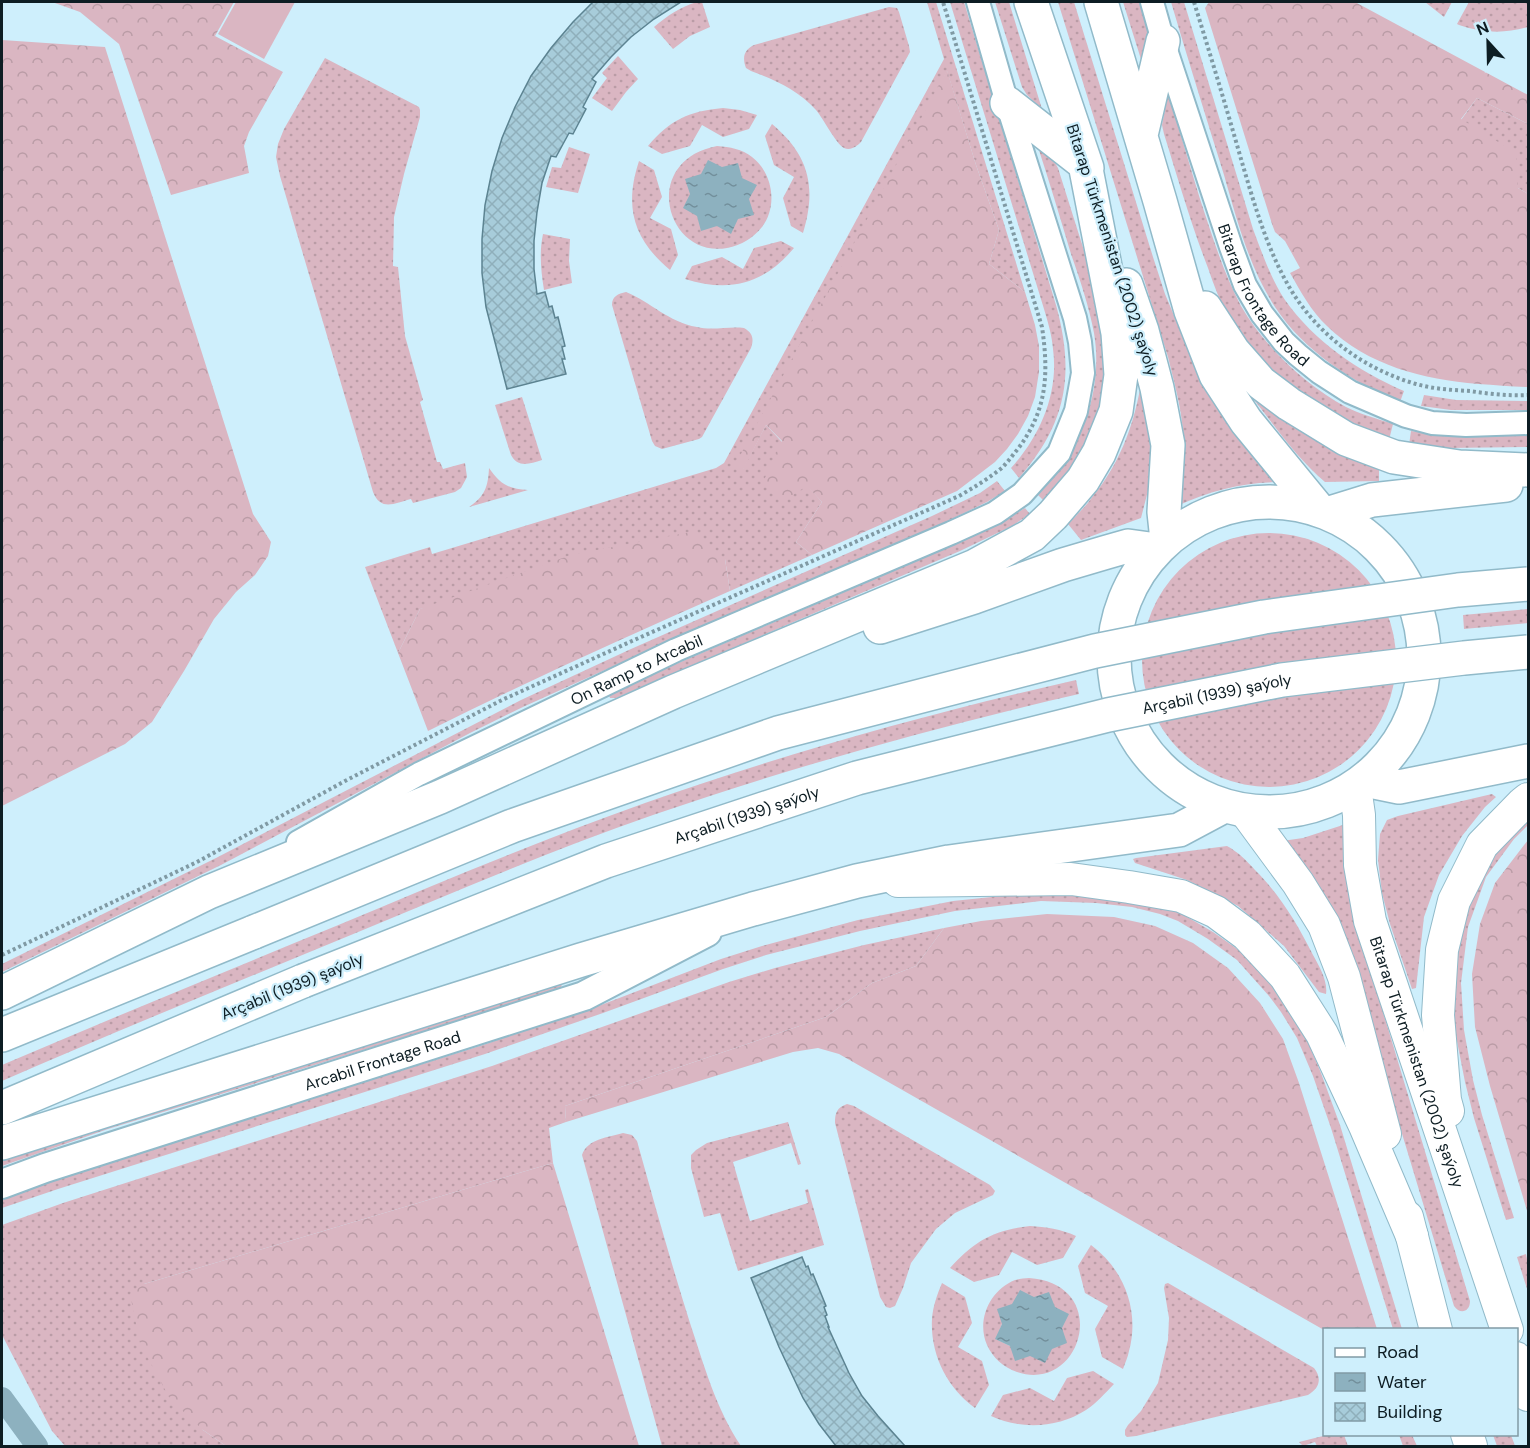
<svg xmlns="http://www.w3.org/2000/svg" width="1530" height="1448" font-family="'DM Sans',sans-serif">
  <style>
    .grass { fill: url(#grass-dots); fill-rule: evenodd }
    .forest { fill: url(#forest-crowns) }
    .pitch { fill: #dab6c2 }
    .water { fill: url(#water-ripples) }
    .lines { fill: none; stroke-linecap: round; stroke-linejoin: round }
    .canal { stroke: #8db1bf; stroke-width: 22 }
    .building { fill: url(#building-cross-hatch); stroke: #5c8391; stroke-width: 1.5 }
    .minor-casing { stroke: #91bac9; stroke-width: 26 }
    .tertiary-casing { stroke: #91bac9; stroke-width: 32 }
    .secondary-casing { stroke: #91bac9; stroke-width: 34 }
    .primary-casing { stroke: #91bac9; stroke-width: 36 }
    .path { stroke: #809aa4; stroke-width: 4; stroke-dasharray: 3 3; stroke-linecap: butt }
    .minor { stroke: #fff; stroke-width: 22 }
    .tertiary { stroke: #fff; stroke-width: 28 }
    .secondary { stroke: #fff; stroke-width: 32 }
    .primary { stroke: #fff; stroke-width: 33 }
    .primary-bridge-casing { stroke: #91bac9; stroke-width: 36; stroke-linecap: butt }
    .primary-bridge { stroke: #fff; stroke-width: 33 }
    .labels { text-anchor: middle; stroke-width: 4.5; stroke-linejoin: round; paint-order: stroke }
    .street-label { font-size: 16px; fill: #0d1d23; stroke: #ceeffc }
  </style>
  <defs>
    <pattern id="grass-dots" width="8" height="8" patternUnits="userSpaceOnUse" patternTransform="scale(1.5)"><rect width="8" height="8" fill="#dab6c2"/><path d="M2 2h.1M6 6h.1" fill="none" stroke="#ba9ca6" stroke-width="1.8" stroke-linecap="round"/></pattern>
    <pattern id="forest-crowns" width="20" height="18" patternUnits="userSpaceOnUse" patternTransform="scale(1.5)"><rect width="20" height="18" fill="#dab6c2"/><path d="M2 6a3 3 0 1 1 6 0M12 15a3 3 0 1 1 6 0" fill="none" stroke="#ba9ca6"/></pattern>
    <pattern id="water-ripples" width="26" height="14" patternUnits="userSpaceOnUse" patternTransform="scale(1.5)"><rect width="26" height="14" fill="#8db1bf"/><path d="M2 4q2-2 4 0t4 0M15 11q2-2 4 0t4 0" fill="none" stroke="#728f9b"/></pattern>
    <pattern id="building-cross-hatch" width="8" height="8" patternUnits="userSpaceOnUse" patternTransform="scale(1.5)"><rect width="8" height="8" fill="#a7ccda"/><path d="M0 0l8 8M0 8l8-8" fill="none" stroke="#8fafbb"/></pattern>
  </defs>
  <rect width="100%" height="100%" fill="#ceeffc"/>
  <path class="grass" d="M 697,2 L 702,2 L 710,27 L 690,36 L 673,49 L 654,27 C 667,16 680,7 697,2 Z
    M 927,2 L 936,2 L 1025,292 L 989,264 L 999,230 L 976,165 L 947,71 L 743,469 L 766,425 L 782,442 L 807,485 L 822,502 L 796,542 L 812,555 L 730,591 L 725,559 L 420,609 L 398,653 L 365,567 L 430,547 L 432,554 L 716,468 L 724,463 L 944,59 Z
    M 950,2 L 964,2 L 1056,305 C 1075,374 1067,423 1019,478 L 1011,468 C 1040,436 1059,393 1053,349 C 1052,336 1048,322 1044,309 Z
    M 995,2 L 1009,2 L 1042,109 L 1027,95 L 1022,87 Z
    M 1058,2 L 1074,2 L 1153,257 L 1165,294 L 1188,349 L 1212,391 L 1283,482 C 1246,482 1211,490 1177,506 C 1180,481 1185,456 1183,431 C 1181,406 1174,382 1168,357 Z
    M 1123,2 L 1140,2 L 1149,35 L 1145,72 Z
    M 1171,2 L 1184,2 L 1253,229 C 1262,253 1271,279 1285,300 C 1315,342 1358,371 1404,391 L 1400,402 C 1352,382 1304,351 1275,307 C 1249,267 1237,220 1224,175 C 1206,117 1188,60 1171,2 Z
    M 1425,2 L 1452,2 L 1444,17 Z
    M 1469,2 L 1528,2 L 1528,27 C 1504,34 1483,33 1459,25 L 1457,24 Z
    M 889,7 L 897,8 L 899,12 L 909,46 L 910,52 L 861,142 C 857,146 851,151 844,148 C 836,144 823,118 816,110 C 798,90 775,80 751,71 L 746,68 C 742,57 744,50 754,45 Z
    M 618,56 L 638,79 L 626,92 L 612,111 L 592,98 L 607,78 L 602,73 Z
    M 325,58 L 419,107 L 420,110 L 420,117 L 404,174 L 394,217 L 393,266 L 398,267 L 405,336 L 423,400 L 420,402 L 437,462 L 440,462 L 443,469 L 465,463 L 467,477 L 461,488 L 455,492 L 413,503 L 411,499 C 395,503 381,512 373,492 L 280,176 L 276,157 L 278,144 L 284,129 Z
    M 1168,93 C 1179,128 1189,163 1200,199 C 1212,235 1223,272 1241,306 C 1264,346 1305,385 1346,407 C 1360,414 1378,419 1393,424 L 1389,440 C 1359,428 1328,417 1303,398 C 1274,377 1248,348 1230,318 C 1220,303 1214,285 1208,268 C 1191,224 1178,179 1164,134 L 1162,125 Z
    M 1477,98 L 1528,124 L 1528,194 L 1518,188 L 1461,120 Z
    M 723,108 L 740,110 L 757,115 L 749,129 L 723,137 L 702,125 L 690,146 L 662,154 L 648,146 C 670,120 689,111 723,108 Z
    M 772,124 C 809,155 817,187 803,233 L 791,226 L 783,198 L 794,177 L 774,165 L 765,136 Z
    M 1037,144 L 1054,161 L 1058,168 L 1098,295 L 1107,334 L 1104,401 L 1088,446 L 1046,503 L 1038,495 C 1080,453 1104,392 1094,333 C 1089,306 1080,280 1071,254 C 1060,217 1049,181 1037,144 Z
    M 717,146 C 730,147 742,149 752,157 C 773,173 778,206 762,227 C 753,238 742,245 727,248 C 666,259 639,161 717,146 Z
    M 569,147 L 590,154 L 578,193 L 546,187 L 552,167 L 561,168 Z
    M 639,161 L 654,170 L 662,197 L 650,218 L 671,229 L 678,255 L 670,270 C 633,239 624,207 639,161 Z
    M 543,234 L 570,239 L 569,261 L 572,283 L 544,290 C 541,271 539,253 543,234 Z
    M 781,241 L 794,248 C 764,284 730,293 685,279 L 692,266 L 722,257 L 743,269 L 754,248 Z
    M 626,292 C 651,302 668,322 697,327 C 712,331 729,326 744,328 C 753,333 754,339 751,348 L 702,437 L 699,439 L 662,449 L 655,446 L 652,441 L 612,305 C 612,296 618,294 626,292 Z
    M 1143,387 L 1153,435 L 1150,483 L 1141,518 L 1081,540 L 1068,524 C 1077,515 1086,506 1093,496 C 1118,466 1133,428 1140,389 Z
    M 1424,395 L 1456,400 L 1528,401 L 1528,410 L 1451,410 L 1421,406 Z
    M 522,397 L 542,460 C 529,464 518,468 511,455 L 495,405 Z
    M 1259,397 L 1379,466 L 1379,481 L 1325,482 C 1298,459 1277,429 1255,401 Z
    M 1411,431 L 1447,436 L 1528,435 L 1528,447 L 1447,448 L 1409,445 Z
    M 489,468 C 500,484 508,489 528,490 L 469,507 C 485,496 488,487 489,468 Z
    M 997,481 L 1005,491 L 987,502 L 937,526 L 636,656 L 525,706 L 470,733 L 221,865 L 2,972 L 2,964 L 216,858 L 521,700 L 631,649 L 932,516 L 980,493 Z
    M 1025,508 L 1030,514 L 1012,526 L 960,551 L 616,698 L 610,698 L 609,695 L 613,691 L 956,544 L 1007,519 Z
    M1142 660a127 127 0 1 1 254 0a127 127 0 1 1-254 0Z
    M 1528,609 L 1528,623 L 1464,629 L 1463,615 Z
    M 1076,680 L 1079,694 C 935,727 793,767 653,815 C 555,849 459,890 363,930 C 242,980 121,1029 2,1081 L 2,1065 C 112,1018 224,972 336,926 C 438,883 541,840 645,803 C 786,753 931,713 1076,680 Z
    M 1492,794 L 1496,797 L 1485,807 L 1462,836 L 1439,875 L 1424,917 L 1416,988 L 1412,989 L 1390,924 L 1382,893 L 1378,860 L 1380,834 L 1387,820 L 1398,816 Z
    M 1528,815 L 1528,825 L 1514,839 L 1486,877 L 1468,927 L 1461,983 L 1464,1030 L 1473,1080 L 1482,1115 L 1514,1218 L 1506,1220 L 1474,1118 L 1465,1082 L 1455,1031 L 1452,983 L 1459,926 L 1478,874 L 1507,835 Z
    M 1349,823 L 1353,912 L 1470,1301 C 1470,1312 1460,1315 1454,1306 L 1349,958 L 1275,842 L 1303,838 Z
    M 1227,846 C 1238,852 1246,860 1255,870 C 1280,895 1297,923 1313,955 C 1319,966 1328,981 1326,994 L 1319,992 L 1284,946 L 1238,906 L 1187,880 L 1135,863 L 1133,859 L 1136,858 Z
    M 1041,892 L 1096,894 L 1163,906 L 1182,914 L 1213,932 L 1243,953 L 1277,991 L 1305,1035 L 1321,1073 L 1340,1125 L 1402,1329 L 1393,1329 L 1331,1128 L 1313,1076 L 1297,1038 L 1281,1012 L 1269,996 L 1237,960 L 1208,939 L 1178,921 L 1160,914 L 1132,907 L 1096,903 L 1041,901 L 955,911 L 860,931 L 766,955 L 723,969 L 603,1013 L 485,1054 L 58,1189 L 2,1208 L 2,1197 L 54,1179 L 483,1045 L 601,1005 L 721,959 L 762,946 L 858,920 L 953,901 Z
    M 944,928 L 916,966 L 872,983 L 826,1017 L 565,1106 L 566,1122 L 549,1128 L 553,1163 L 144,1284 L 203,1430 L 226,1446 L 65,1446 L 52,1431 L 2,1335 L 2,1225 L 63,1203 L 492,1066 L 729,982 L 775,968 L 864,945 Z
    M 563,982 L 561,987 L 502,1007 L 108,1129 L 2,1166 L 2,1157 Z
    M 847,1104 L 854,1106 L 990,1185 L 995,1191 L 993,1195 L 955,1213 L 936,1229 L 911,1263 L 903,1288 L 895,1306 L 890,1308 L 886,1307 L 880,1297 L 835,1123 C 835,1112 837,1108 847,1104 Z
    M 788,1122 L 801,1164 L 798,1165 L 791,1143 L 733,1162 L 750,1221 L 808,1203 L 805,1190 L 808,1189 L 824,1245 L 738,1271 L 720,1213 L 704,1217 L 691,1168 L 691,1155 L 696,1150 L 707,1143 Z
    M 623,1133 L 632,1135 L 637,1141 C 654,1202 671,1263 690,1323 C 704,1365 716,1409 741,1446 L 662,1446 L 582,1155 C 587,1139 609,1137 623,1133 Z
    M 1030,1226 C 1046,1227 1061,1229 1076,1236 L 1063,1258 L 1037,1265 L 1012,1252 L 999,1275 L 974,1282 L 950,1268 C 974,1241 994,1230 1030,1226 Z
    M 1091,1245 C 1124,1269 1140,1311 1129,1351 C 1128,1357 1125,1363 1123,1369 L 1102,1357 L 1095,1329 L 1108,1306 L 1085,1293 L 1078,1266 Z
    M 1526,1254 L 1528,1264 L 1528,1292 L 1517,1257 Z
    M 1029,1278 C 1113,1284 1082,1394 1017,1372 C 1003,1367 993,1358 987,1345 C 976,1320 990,1290 1015,1280 C 1020,1279 1025,1278 1029,1278 ZM 1002,1324 L 1030,1356 L 996,1339 Z
    M 942,1283 L 965,1297 L 972,1323 L 958,1347 L 982,1361 L 989,1385 L 975,1408 C 947,1388 930,1354 932,1319 C 933,1306 937,1295 942,1283 Z
    M 1168,1283 L 1314,1368 C 1322,1378 1320,1388 1308,1395 L 1136,1436 L 1127,1437 L 1125,1435 L 1125,1430 L 1128,1425 L 1141,1411 L 1158,1383 L 1168,1340 L 1169,1318 L 1164,1288 L 1165,1284 Z
    M 1093,1371 L 1114,1384 C 1105,1393 1097,1403 1086,1410 C 1058,1428 1021,1430 991,1416 L 1003,1395 L 1030,1388 L 1054,1401 L 1067,1378 Z
    M 1327,1435 L 1344,1435 L 1348,1446 L 1317,1446 L 1315,1442 L 1303,1446 L 1299,1442 Z
    M 1399,1435 L 1412,1435 L 1417,1446 L 1403,1446 Z
    M 1493,1435 L 1511,1435 L 1515,1446 L 1497,1446 Z"/>
  <path class="forest" d="M 52,2 L 234,2 L 215,36 L 283,72 L 249,132 L 244,146 L 249,173 L 171,195 L 119,44 L 80,12 Z
    M 1209,2 L 1355,2 L 1528,95 L 1528,124 L 1477,98 L 1461,119 L 1516,153 L 1518,188 L 1528,194 L 1528,387 C 1512,387 1495,385 1478,384 C 1423,379 1368,366 1327,326 C 1311,311 1301,292 1290,273 L 1300,268 L 1285,241 L 1275,232 L 1272,224 L 1205,8 Z
    M 2,40 L 105,47 L 253,514 L 271,542 L 268,556 L 255,575 L 236,592 L 214,619 L 184,671 L 152,722 L 125,744 L 2,806 Z
    M 947,70 L 976,165 L 999,230 L 989,264 L 1025,292 L 1035,325 L 1039,346 L 1039,372 L 1035,397 L 1028,416 L 1018,434 L 1007,449 L 995,462 L 957,491 L 812,555 L 796,542 L 822,502 L 807,486 L 783,501 L 764,480 L 782,441 L 766,425 L 743,470 L 735,465 Z
    M 691,532 L 725,559 L 730,591 C 628,636 528,681 428,731 L 398,653 L 420,609 L 571,555 Z
    M 1528,840 L 1528,1214 L 1490,1086 L 1475,1027 L 1472,974 L 1480,924 L 1495,883 Z
    M 1047,914 L 1114,917 L 1155,926 L 1193,943 L 1228,968 L 1260,1003 L 1283,1039 L 1299,1083 L 1377,1329 L 1324,1330 L 839,1054 L 818,1048 L 793,1052 L 566,1122 L 565,1106 L 826,1017 L 872,983 L 916,966 L 944,928 L 981,921 Z
    M 553,1163 L 639,1446 L 226,1446 L 203,1430 L 170,1399 L 140,1343 L 130,1294 L 144,1284 Z"/>
  <path class="pitch" d="M 236,2 L 295,2 L 264,59 L 218,34 Z"/>
  <path class="water" d="M 708,160 L 722,167 L 738,163 L 742,178 L 757,185 L 749,199 L 754,215 L 738,219 L 731,234 L 717,226 L 701,231 L 697,216 L 683,208 L 690,194 L 685,179 L 701,174 Z
    M 1020,1290 L 1034,1297 L 1049,1292 L 1055,1307 L 1069,1314 L 1062,1328 L 1067,1343 L 1052,1349 L 1045,1363 L 1030,1356 L 1015,1361 L 1010,1346 L 995,1339 L 1002,1324 L 997,1309 L 1012,1304 Z"/>
  <g class="lines">
    <path class="canal" d="M 2,1398 L 37,1446"/>
  </g>
  <path class="building" d="M 593,2 L 681,2 L 654,19 L 631,37 L 611,57 L 592,79 L 596,82 L 583,107 L 586,109 L 573,134 L 569,133 L 556,157 L 551,156 L 542,183 L 537,212 L 534,241 L 534,269 L 537,294 L 545,292 L 549,307 L 552,306 L 555,318 L 558,317 L 565,346 L 562,347 L 565,359 L 562,359 L 566,374 L 507,389 L 486,307 L 482,273 L 482,239 L 485,205 L 492,171 L 502,138 L 515,107 L 531,76 L 551,48 L 573,22 Z
    M 802,1257 L 806,1267 L 808,1266 L 811,1275 L 813,1274 L 826,1306 L 824,1307 L 827,1315 L 825,1316 L 829,1327 L 828,1327 L 849,1373 L 862,1396 L 878,1416 L 905,1446 L 836,1446 L 819,1424 L 803,1398 L 779,1347 L 751,1278 Z"/>
  <g class="lines">
    <g class="minor-casing">
      <g id="minor">
        <path id="s1" d="M 1152,2 L 1163,41 L 1231,247 L 1245,285 L 1262,314 L 1284,342 L 1298,355 L 1319,372 L 1350,392 L 1406,416 L 1432,423 L 1466,425 L 1528,423"/>
        <path id="s2" d="M 298,842 L 419,774 L 676,650 L 951,533 L 995,513 L 1022,494 L 1059,453 L 1076,411 L 1083,373 L 1080,342 L 1075,318 L 1007,103 L 978,2"/>
      </g>
    </g>
    <g class="tertiary-casing">
      <g id="tertiary">
        <path id="s3" d="M 2,1184 L 45,1168 L 584,996 L 707,932"/>
      </g>
    </g>
    <g class="secondary-casing">
      <g id="secondary">
        <path id="s4" d="M 1355,787 L 1359,815 L 1360,865 L 1370,921 L 1507,1330"/>
        <path d="M 1245,811 L 1298,883 L 1324,925 L 1344,977 L 1385,1134"/>
        <path d="M 898,881 L 1071,879 L 1129,887 L 1181,896 L 1216,912 L 1247,935 L 1285,976 L 1322,1034 L 1365,1126 L 1412,1236"/>
        <path d="M 1448,1111 L 1445,1100 L 1438,1015 L 1442,950 L 1454,901 L 1482,845 L 1523,803 L 1528,799"/>
        <path d="M 1407,1217 L 1436,1330"/>
        <path d="M 1516,1358 L 1528,1395"/>
        <path d="M 1467,1434 L 1471,1446"/>
      </g>
    </g>
    <g class="primary-casing">
      <path id="primary" d="M 1031,2 L 1087,168
        M 1101,2 L 1160,201 L 1191,311 L 1216,375 L 1246,421 L 1318,509
        M 1141,135 L 1163,41
        M 1126,285 L 1142,331 L 1157,388 L 1168,445 L 1164,512 L 1167,540
        M 1205,308 L 1233,351 L 1261,383 L 1289,404 L 1346,439 L 1394,457 L 1459,467 L 1528,470
        M1114 657a155 155 0 1 1 310 0a155 155 0 1 1-310 0Z
        M 1330,513 L 1372,500 L 1506,485
        M 880,627 L 974,597 L 1063,565 L 1107,552 L 1128,546 L 1157,550
        M 1365,780 L 1399,787 L 1528,761
        M 2,993 L 209,892 L 440,797 L 673,692 L 975,566 L 1032,535 L 1053,515 L 1083,480 L 1099,453 L 1116,411 L 1121,375 L 1118,333 L 1085,164 L 1007,103
        M 2,1035 L 254,932
        M 2,1108 L 303,981
        M 2,1143 L 581,960 L 753,909 L 857,881 L 949,862 L 1179,830 L 1224,806"/>
    </g>
    <path class="path" d="M 1194,2 C 1210,54 1226,106 1241,159 C 1254,203 1267,250 1291,290 C 1319,336 1364,369 1416,384 C 1433,389 1452,390 1470,391 C 1489,394 1509,396 1528,395
      M 2,955 L 197,862 L 345,781 L 502,700 L 632,641 L 959,496 C 973,488 986,480 998,471 C 1006,465 1011,457 1017,450 C 1047,411 1049,375 1042,327 L 943,2"/>
    <use href="#minor" class="minor"/>
    <use href="#tertiary" class="tertiary"/>
    <use href="#secondary" class="secondary"/>
    <use href="#primary" class="primary"/>
    <g class="primary-bridge-casing">
      <g id="primary-bridge">
        <path d="M 254,932 L 512,826 L 778,733 L 1095,651 L 1264,617 L 1458,590 L 1528,584"/>
        <path id="s5" d="M 303,981 L 606,861 L 857,778 L 1108,715 L 1282,680 L 1464,658 L 1528,652"/>
      </g>
    </g>
    <use href="#primary-bridge" class="primary-bridge"/>
  </g>
  <g class="labels">
    <g class="street-label">
      <text transform="translate(1113 250) rotate(72)" y="6">Bitarap Türkmenistan (2002) şaýoly</text>
      <text dy="6" stroke="none"><textPath href="#s1" startOffset="316">Bitarap Frontage Road</textPath></text>
      <text dy="6" stroke="none"><textPath href="#s2" startOffset="380">On Ramp to Arcabil</textPath></text>
      <text dy="6" stroke="none"><textPath href="#s5" startOffset="960">Arçabil (1939) şaýoly</textPath></text>
      <text dy="6" stroke="none"><textPath href="#s5" startOffset="474">Arçabil (1939) şaýoly</textPath></text>
      <text transform="translate(292 986) rotate(-22)" y="6">Arçabil (1939) şaýoly</text>
      <text dy="6" stroke="none"><textPath href="#s3" startOffset="400">Arcabil Frontage Road</textPath></text>
      <text dy="6" stroke="none"><textPath href="#s4" startOffset="284">Bitarap Türkmenistan (2002) şaýoly</textPath></text>
    </g>
  </g>
  <rect width="1530" height="1448" fill="none" stroke="#0d1d23" stroke-width="6"/>
  <rect x="1323" y="1328" width="195" height="108" fill="#ceeffc" stroke="#819ba5" stroke-width="1.5"/>
  <rect x="1335" y="1348" width="30" height="9" fill="#ffffff" stroke="#819ba5" stroke-width="1.5"/>
  <text x="1377" y="1358" font-size="18" fill="#0d1d23">Road</text>
  <rect x="1335" y="1373" width="30" height="18" fill="url(#water-ripples)" stroke="#819ba5" stroke-width="1.5"/>
  <text x="1377" y="1388" font-size="18" fill="#0d1d23">Water</text>
  <rect x="1335" y="1403" width="30" height="18" fill="url(#building-cross-hatch)" stroke="#819ba5" stroke-width="1.5"/>
  <text x="1377" y="1418" font-size="18" fill="#0d1d23">Building</text>
  <g transform="translate(1488 42) rotate(338)" stroke="#ceeffc" stroke-width="4.5" paint-order="stroke">
  <path d="M0-4.5L10 22L0 15L-10 22Z" fill="#0d1d23"/>
  <text y="-9" font-size="16" font-weight="bold" text-anchor="middle" fill="#0d1d23">N</text>
  </g>
</svg>
